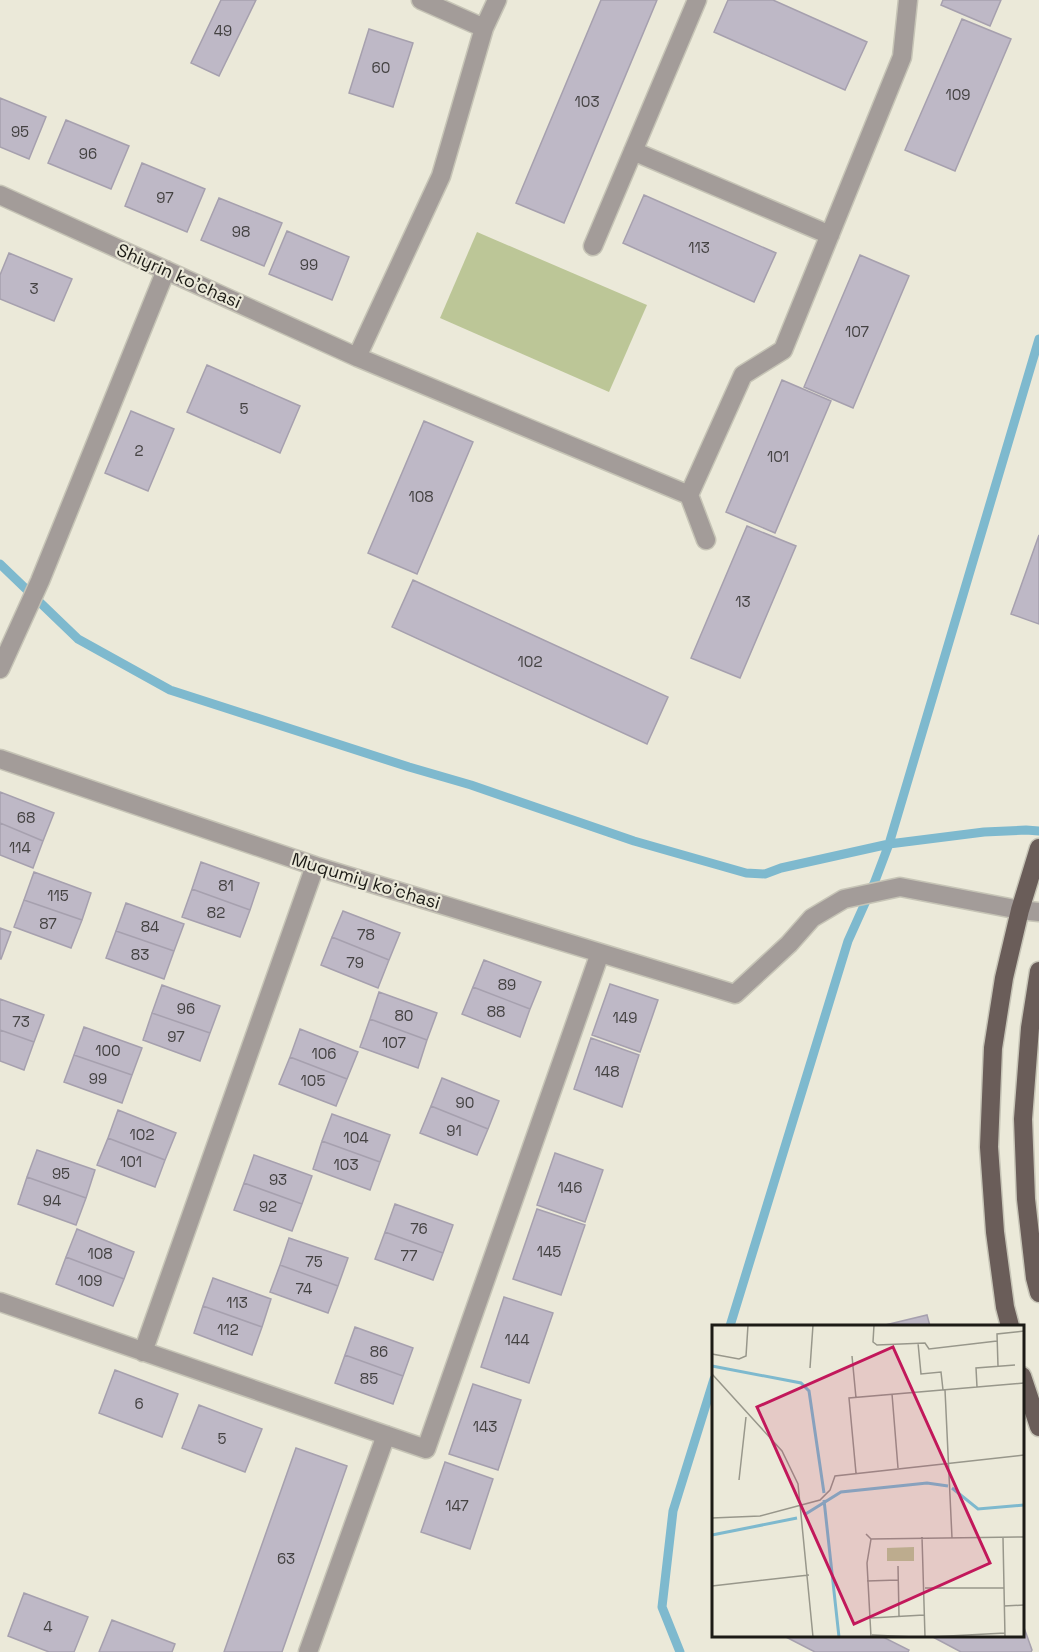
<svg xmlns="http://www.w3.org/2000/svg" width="1039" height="1652" font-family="'Space Grotesk',sans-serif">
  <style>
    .green { fill: #bcc697 }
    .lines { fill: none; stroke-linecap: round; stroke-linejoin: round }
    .stream { stroke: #7eb9ce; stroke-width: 9 }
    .building { fill: #beb8c6; stroke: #a6a0ae; stroke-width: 1.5 }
    .minor-casing { stroke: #c6c4b6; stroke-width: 21 }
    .major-casing { stroke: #c6c4b6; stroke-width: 21 }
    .minor { stroke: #a39c99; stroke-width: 18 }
    .major { stroke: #6a5d59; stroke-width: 18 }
    .labels { text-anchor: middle; stroke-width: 4.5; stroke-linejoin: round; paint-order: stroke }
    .number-label { font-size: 15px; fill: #444242 }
    .street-label { font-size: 18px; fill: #1c1b16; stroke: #ebe9d9 }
    .inset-river { fill: none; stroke: #7eb9ce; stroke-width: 3 }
    .inset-road { fill: none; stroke: #98978b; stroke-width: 1.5 }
    .view { fill: #c2185b; fill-opacity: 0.15; stroke: #c2185b; stroke-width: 3 }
    .inset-edge { fill: none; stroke: #1c1b16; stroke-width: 3 }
  </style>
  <rect width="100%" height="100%" fill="#ebe9d9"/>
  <path class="green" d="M 477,232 L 647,305 L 609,392 L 440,318 Z"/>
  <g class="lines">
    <path class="stream" d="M 0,564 L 78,639 L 170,690 L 409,767 L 471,785 L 634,841 L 746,873 L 765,874 L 781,868 L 889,844 L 984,832 L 1026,830 L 1039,831
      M 730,1326 L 848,941 L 875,881 L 889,844 L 1039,339
      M 680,1652 L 662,1607 L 673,1511 L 714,1379"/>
  </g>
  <path class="building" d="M 221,0 L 256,0 L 219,76 L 191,63 Z
    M 601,0 L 657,0 L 564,223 L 516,203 Z
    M 728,0 L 773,0 L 867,42 L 845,90 L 714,32 Z
    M 943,0 L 1001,0 L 990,26 L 941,5 Z
    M 962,19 L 1011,39 L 955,171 L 905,150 Z
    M 369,29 L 413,43 L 393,107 L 349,93 Z
    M 0,98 L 46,117 L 29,159 L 0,147 Z
    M 66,120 L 129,146 L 111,189 L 48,163 Z
    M 142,163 L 205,189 L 187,232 L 125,206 Z
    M 644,195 L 776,253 L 754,302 L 623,243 Z
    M 219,198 L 282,223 L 264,266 L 201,240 Z
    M 287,231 L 349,257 L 332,300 L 269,274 Z
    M 9,253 L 72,279 L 54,321 L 0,299 L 0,275 Z
    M 860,255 L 909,276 L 853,408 L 804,387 Z
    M 207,365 L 300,406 L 280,453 L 187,412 Z
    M 782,380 L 831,401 L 775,533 L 726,512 Z
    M 131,411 L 174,429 L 148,491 L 105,473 Z
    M 424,421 L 473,442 L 417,574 L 368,553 Z
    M 747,526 L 796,546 L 740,678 L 691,658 Z
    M 1039,535 L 1039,624 L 1011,614 Z
    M 413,580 L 668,697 L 647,744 L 392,627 Z
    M 0,792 L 54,813 L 43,841 L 0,823 Z
    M 0,823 L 43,841 L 33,868 L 0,855 Z
    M 201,862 L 259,883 L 250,910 L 192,889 Z
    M 34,872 L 91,893 L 82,920 L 24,900 Z
    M 192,889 L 250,910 L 240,937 L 182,917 Z
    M 24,900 L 82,920 L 71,948 L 14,927 Z
    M 126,903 L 184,924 L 174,951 L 116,931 Z
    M 343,911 L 400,933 L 389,960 L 332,937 Z
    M 0,928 L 11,932 L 1,959 L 0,959 Z
    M 116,931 L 174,951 L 164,979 L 106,958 Z
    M 332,937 L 389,960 L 378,988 L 321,965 Z
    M 484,960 L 541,982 L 530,1009 L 473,987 Z
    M 610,984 L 658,1000 L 640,1052 L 592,1035 Z
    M 162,985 L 220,1006 L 210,1033 L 152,1013 Z
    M 473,987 L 530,1009 L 520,1037 L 462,1014 Z
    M 379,992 L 437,1013 L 427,1040 L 370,1019 Z
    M 0,999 L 44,1015 L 34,1042 L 0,1030 Z
    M 152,1013 L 210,1033 L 200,1061 L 143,1040 Z
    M 370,1019 L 427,1040 L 418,1068 L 360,1047 Z
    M 84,1027 L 142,1048 L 132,1075 L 74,1055 Z
    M 300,1029 L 358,1052 L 347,1079 L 290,1057 Z
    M 0,1030 L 34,1042 L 24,1070 L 0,1061 Z
    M 591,1038 L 639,1055 L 622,1107 L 574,1089 Z
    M 74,1055 L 132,1075 L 122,1103 L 64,1082 Z
    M 290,1057 L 347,1079 L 336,1106 L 279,1084 Z
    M 442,1078 L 499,1101 L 488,1129 L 431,1106 Z
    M 431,1106 L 488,1129 L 477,1155 L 420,1133 Z
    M 118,1110 L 176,1133 L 165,1160 L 108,1138 Z
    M 332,1114 L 390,1135 L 380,1162 L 322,1141 Z
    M 108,1138 L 165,1160 L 155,1187 L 97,1165 Z
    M 322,1141 L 380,1162 L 370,1190 L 313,1169 Z
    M 37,1150 L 95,1170 L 86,1198 L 27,1177 Z
    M 555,1153 L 603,1170 L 585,1222 L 537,1205 Z
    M 254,1155 L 312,1176 L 302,1204 L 244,1183 Z
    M 27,1177 L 86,1198 L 76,1225 L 18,1204 Z
    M 244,1183 L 302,1204 L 292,1231 L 234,1210 Z
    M 395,1204 L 453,1225 L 443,1253 L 385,1232 Z
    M 537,1209 L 585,1225 L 561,1295 L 513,1279 Z
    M 77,1229 L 134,1252 L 124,1279 L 66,1257 Z
    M 385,1232 L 443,1253 L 433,1280 L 375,1259 Z
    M 289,1238 L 348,1258 L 338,1286 L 280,1265 Z
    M 66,1257 L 124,1279 L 113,1306 L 56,1284 Z
    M 280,1265 L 338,1286 L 328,1313 L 270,1292 Z
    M 213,1278 L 271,1299 L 262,1327 L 203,1306 Z
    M 504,1297 L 553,1313 L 529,1383 L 481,1367 Z
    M 203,1306 L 262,1327 L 252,1355 L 194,1333 Z
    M 927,1315 L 930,1326 L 881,1326 Z
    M 355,1327 L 413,1348 L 403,1376 L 345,1355 Z
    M 345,1355 L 403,1376 L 393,1404 L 335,1383 Z
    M 115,1370 L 178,1394 L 162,1437 L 99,1413 Z
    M 473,1384 L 521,1400 L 498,1470 L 449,1454 Z
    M 199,1405 L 262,1429 L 245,1472 L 182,1448 Z
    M 296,1448 L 347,1466 L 282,1652 L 224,1652 Z
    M 445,1462 L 493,1479 L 470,1549 L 421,1532 Z
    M 24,1593 L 88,1617 L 74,1652 L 49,1652 L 8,1636 Z
    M 112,1620 L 175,1644 L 172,1652 L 99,1652 Z
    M 1022,1622 L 1032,1650 L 1031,1652 L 961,1652 L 931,1636 L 1022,1636 Z
    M 784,1636 L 881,1636 L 909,1650 L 908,1652 L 815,1652 Z"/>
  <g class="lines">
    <g class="minor-casing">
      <path id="minor" d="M 421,0 L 484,28
        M 633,151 L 830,235
        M 0,195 L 357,357 L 689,495
        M 593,246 L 697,0
        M 357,357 L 441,176 L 484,28 L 497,0
        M 706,540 L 689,495 L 743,375 L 783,350 L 902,57 L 908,0
        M 0,669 L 40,581 L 166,270
        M 0,759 L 315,866 L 735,994 L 789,944 L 812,918 L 844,899 L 900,887 L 1020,910 L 1039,912
        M 0,1302 L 426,1449 L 600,953
        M 143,1352 L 315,866
        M 308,1652 L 386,1435"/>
    </g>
    <g class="major-casing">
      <path id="major" d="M 1039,971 L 1030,1028 L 1023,1119 L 1026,1199 L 1035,1278 L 1039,1293
        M 1010,1326 L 1005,1307 L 995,1232 L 989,1147 L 993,1048 L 1004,978 L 1020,910 L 1039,848
        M 1022,1376 L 1039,1427"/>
    </g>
    <use href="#minor" class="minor"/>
    <use href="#major" class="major"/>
  </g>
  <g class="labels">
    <g class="number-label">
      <text x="223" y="36">49</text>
      <text x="381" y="73">60</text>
      <text x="958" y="100">109</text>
      <text x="587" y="107">103</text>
      <text x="20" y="137">95</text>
      <text x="88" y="159">96</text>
      <text x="165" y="203">97</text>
      <text x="241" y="237">98</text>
      <text x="699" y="253">113</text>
      <text x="309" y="270">99</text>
      <text x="34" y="294">3</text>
      <text x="857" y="337">107</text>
      <text x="244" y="414">5</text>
      <text x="139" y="456">2</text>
      <text x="778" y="462">101</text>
      <text x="421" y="502">108</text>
      <text x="743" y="607">13</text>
      <text x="530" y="667">102</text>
      <text x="26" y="823">68</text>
      <text x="20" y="853">114</text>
      <text x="226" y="891">81</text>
      <text x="58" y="901">115</text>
      <text x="216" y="918">82</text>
      <text x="48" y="929">87</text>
      <text x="150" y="932">84</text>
      <text x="366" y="940">78</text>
      <text x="140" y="960">83</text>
      <text x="355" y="968">79</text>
      <text x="507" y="990">89</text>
      <text x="186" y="1014">96</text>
      <text x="496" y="1017">88</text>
      <text x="404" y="1021">80</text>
      <text x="625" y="1023">149</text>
      <text x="21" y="1027">73</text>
      <text x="176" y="1042">97</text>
      <text x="394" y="1048">107</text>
      <text x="108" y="1056">100</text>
      <text x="324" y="1059">106</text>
      <text x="607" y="1077">148</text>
      <text x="98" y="1084">99</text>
      <text x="313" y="1086">105</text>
      <text x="465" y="1108">90</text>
      <text x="454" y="1136">91</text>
      <text x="142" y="1140">102</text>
      <text x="356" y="1143">104</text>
      <text x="131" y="1167">101</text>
      <text x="346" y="1170">103</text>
      <text x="61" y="1179">95</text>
      <text x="278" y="1185">93</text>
      <text x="570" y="1193">146</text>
      <text x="52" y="1206">94</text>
      <text x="268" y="1212">92</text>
      <text x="419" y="1234">76</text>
      <text x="549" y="1257">145</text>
      <text x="100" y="1259">108</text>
      <text x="409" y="1261">77</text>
      <text x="314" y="1267">75</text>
      <text x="90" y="1286">109</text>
      <text x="304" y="1294">74</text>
      <text x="237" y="1308">113</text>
      <text x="228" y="1335">112</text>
      <text x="517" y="1345">144</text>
      <text x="379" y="1357">86</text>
      <text x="369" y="1384">85</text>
      <text x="139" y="1409">6</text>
      <text x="485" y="1432">143</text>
      <text x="222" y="1444">5</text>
      <text x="457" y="1511">147</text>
      <text x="286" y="1564">63</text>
      <text x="48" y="1632">4</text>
    </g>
    <g class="street-label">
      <text transform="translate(179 276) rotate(24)" y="6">Shiyrin ko'chasi</text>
      <text transform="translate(366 881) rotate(17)" y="6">Muqumiy ko'chasi</text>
    </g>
  </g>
  <g transform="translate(712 1325)">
    <rect width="312" height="312" fill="#ebe9d9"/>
    <path d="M 202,222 L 202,236 L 175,236 L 175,223 Z" fill="#bcc697"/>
    <path class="inset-river" d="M 0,41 L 89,58 L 97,66 L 112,168M 240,163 L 266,184 L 312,180M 112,175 L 127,312M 92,190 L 129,167 L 215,158 L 236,161M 0,210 L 85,193"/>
    <path class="inset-road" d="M 162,0 L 161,17 L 165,20 L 213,18 L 217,24 L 285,16M 206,18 L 209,49 L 229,47 L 231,65M 0,29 L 27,34 L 34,31 L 36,0M 140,31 L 144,73M 286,41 L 285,9 L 312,6M 98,43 L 101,0M 0,49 L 70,126 L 86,159 L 101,312M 265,62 L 264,43 L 303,40M 233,65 L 240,213M 180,69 L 186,143M 144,148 L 137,73 L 312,58M 27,155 L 34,92M 0,193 L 48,191 L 108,175 L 118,165 L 123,151 L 312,130M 154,209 L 159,214 L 155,238 L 159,312M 210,212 L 213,312M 291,213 L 293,312M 159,214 L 312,212M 186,241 L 187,291M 155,256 L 186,255M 0,261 L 97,250M 213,263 L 292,263M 292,281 L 312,280M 159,293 L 212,290M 160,310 L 202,312M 218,312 L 293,308"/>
    <path class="view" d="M 181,22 L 278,238 L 142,299 L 45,82 Z"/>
    <rect width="312" height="312" class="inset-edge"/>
  </g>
</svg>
